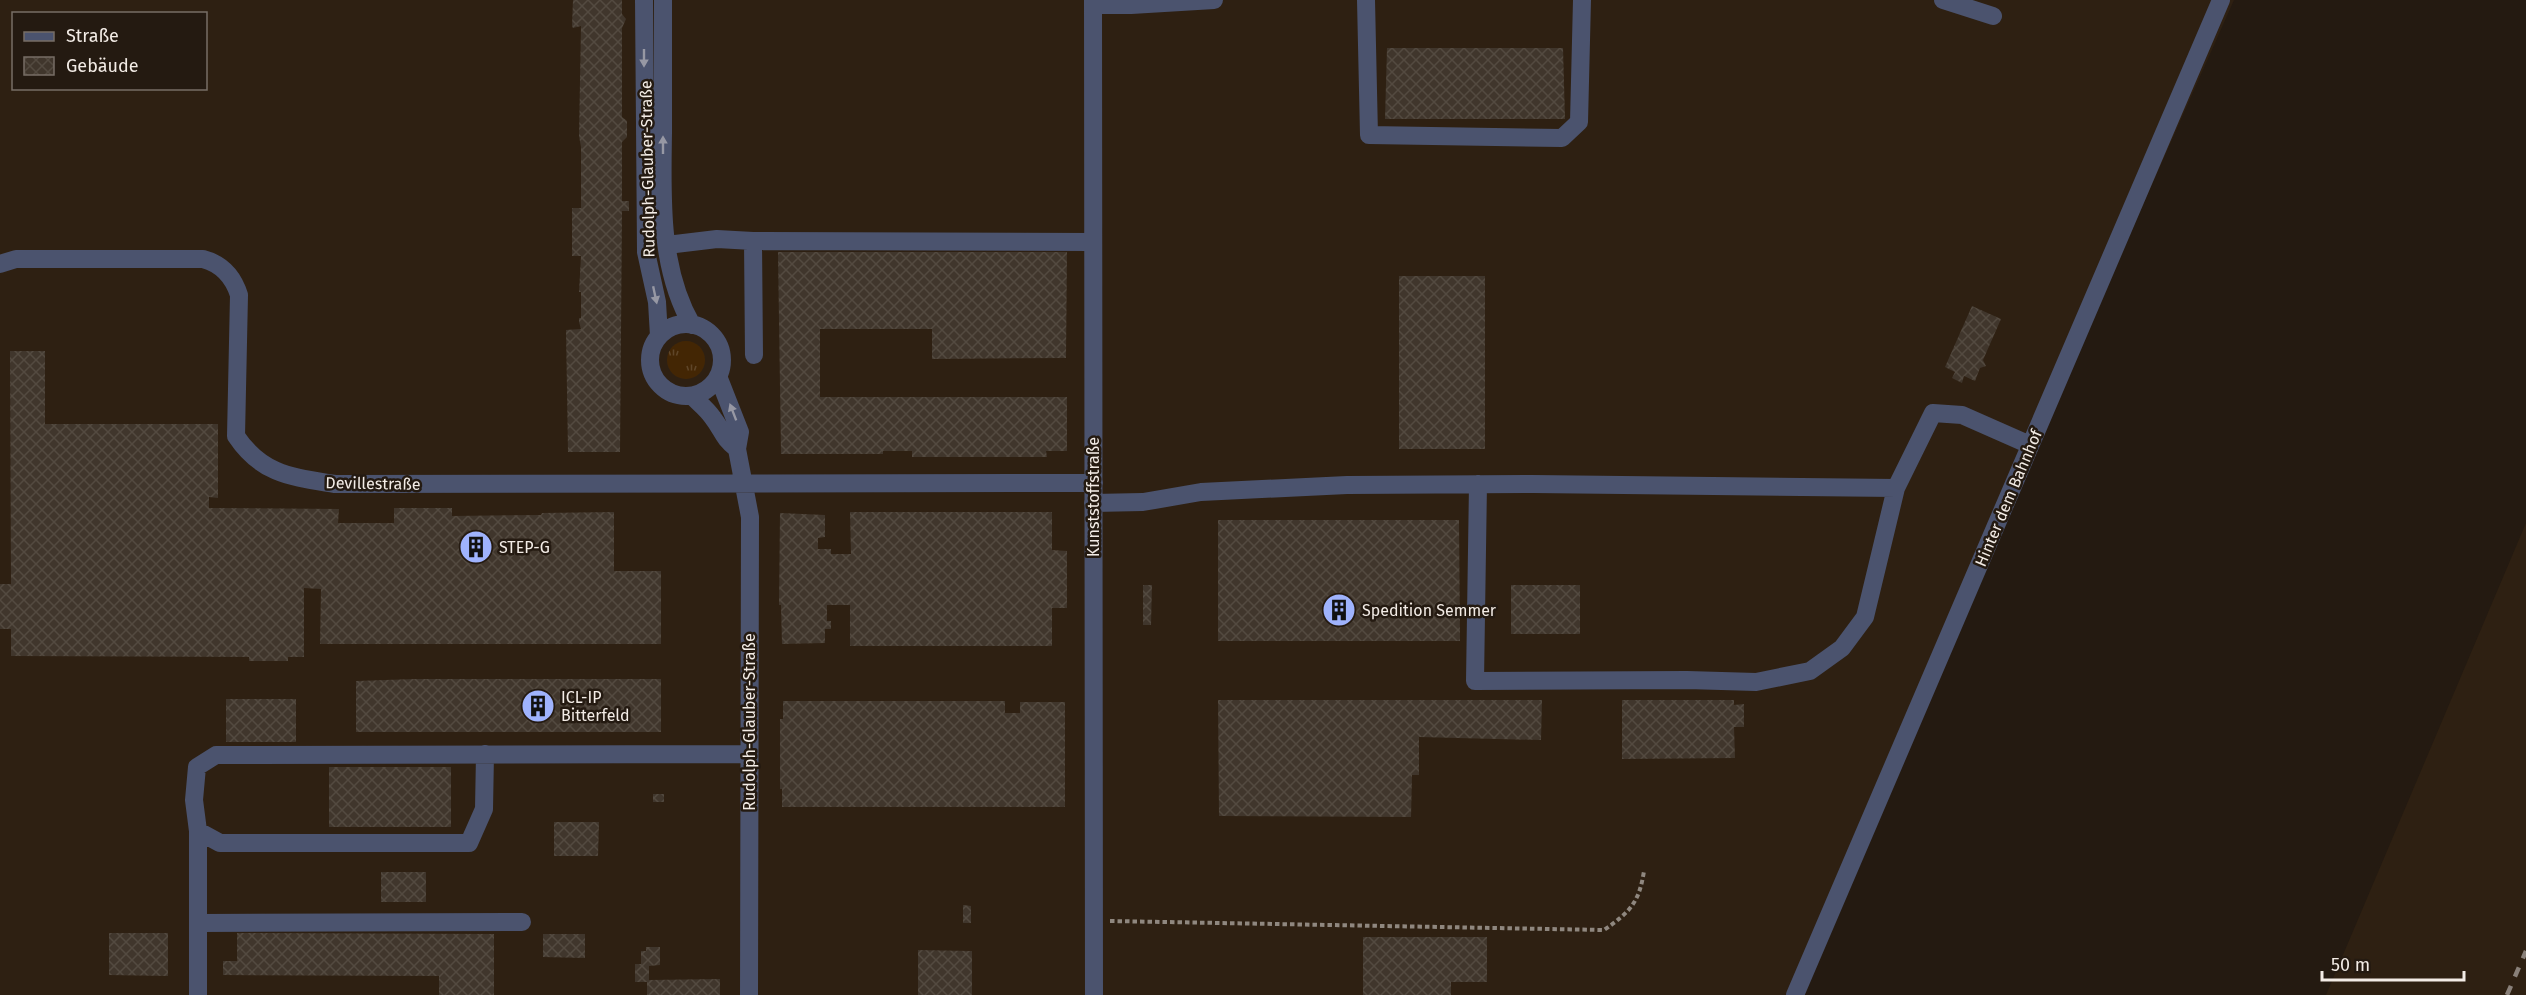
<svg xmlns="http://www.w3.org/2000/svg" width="2526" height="995" font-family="'Fira Sans',sans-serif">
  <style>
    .built { fill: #2e2012; fill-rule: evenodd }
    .grass { fill: url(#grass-tufts) }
    .building { fill: url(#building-cross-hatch) }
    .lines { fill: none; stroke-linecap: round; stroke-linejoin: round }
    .path { stroke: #8f877f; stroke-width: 4; stroke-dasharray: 4.5 3; stroke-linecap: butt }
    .minor { stroke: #4b536e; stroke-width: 18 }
    .rail { stroke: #898079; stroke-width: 4.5; stroke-dasharray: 10 10; stroke-linecap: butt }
    .oneway { fill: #9798a4 }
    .labels { text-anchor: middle; stroke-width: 5; stroke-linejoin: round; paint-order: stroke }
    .street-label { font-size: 16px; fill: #f3ece6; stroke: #241a11 }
    .poi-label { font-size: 16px; fill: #f3ece6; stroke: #241a11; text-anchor: start }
  </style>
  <defs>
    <pattern id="grass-tufts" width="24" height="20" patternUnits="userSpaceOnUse" patternTransform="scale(1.5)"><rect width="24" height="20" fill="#432604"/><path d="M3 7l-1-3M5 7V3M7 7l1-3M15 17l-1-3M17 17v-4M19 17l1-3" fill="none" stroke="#5f4629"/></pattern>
    <pattern id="building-cross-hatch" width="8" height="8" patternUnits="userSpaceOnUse" patternTransform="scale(1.5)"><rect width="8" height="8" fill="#40362c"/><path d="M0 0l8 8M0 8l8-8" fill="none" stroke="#534a40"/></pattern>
  </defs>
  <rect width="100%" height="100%" fill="#241a11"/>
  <path class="built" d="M 0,0 L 2234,0 L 1792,995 L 0,995 ZM 14,14 L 206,14 L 206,88 L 14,88 Z
    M 2526,523 L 2526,995 L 2326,995 Z"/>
  <path class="grass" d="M667 360a19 19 0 1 1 38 0a19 19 0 1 1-38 0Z"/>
  <path class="building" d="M 573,0 L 622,0 L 622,14 L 626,19 L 622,28 L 622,117 L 627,121 L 627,137 L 622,142 L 622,201 L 629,201 L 629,211 L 622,211 L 620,452 L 568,452 L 566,330 L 581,329 L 579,322 L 579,318 L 581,318 L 581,292 L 579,292 L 581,256 L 572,256 L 572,208 L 581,208 L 581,147 L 579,136 L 581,26 L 573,28 L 572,26 Z
    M 1387,48 L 1563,48 L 1565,119 L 1385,119 Z
    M 778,252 L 1067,252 L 1066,358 L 932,359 L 932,329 L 820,329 L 820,397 L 1067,397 L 1067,451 L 1046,451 L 1047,457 L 912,457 L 912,451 L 883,451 L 883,454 L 781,454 Z
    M 1399,276 L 1485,276 L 1485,449 L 1399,449 Z
    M 1972,306 L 2001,319 L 1983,360 L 1986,366 L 1980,368 L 1975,381 L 1964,376 L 1962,383 L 1952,378 L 1955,372 L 1945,367 Z
    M 10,351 L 45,351 L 45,424 L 218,424 L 218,498 L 209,497 L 209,508 L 339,509 L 338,523 L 394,523 L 394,508 L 452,508 L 452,516 L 541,515 L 542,513 L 614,512 L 614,571 L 661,571 L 661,644 L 320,644 L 321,589 L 304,588 L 304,657 L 288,657 L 288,661 L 249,661 L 249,657 L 11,656 L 11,629 L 0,629 L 0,584 L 11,584 Z
    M 850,512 L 1052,512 L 1052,550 L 1067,551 L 1067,608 L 1052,608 L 1052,646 L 850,646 L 850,605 L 827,605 L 827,621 L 831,621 L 831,629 L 825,629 L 825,643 L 782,644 L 781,605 L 779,605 L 780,513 L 825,515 L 825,537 L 818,538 L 818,549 L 831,549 L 831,554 L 851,554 Z
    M 1218,520 L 1459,520 L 1460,641 L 1218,641 Z
    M 1143,585 L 1152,585 L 1151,625 L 1143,625 Z
    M 1511,585 L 1580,585 L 1580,634 L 1511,634 Z
    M 414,679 L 661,679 L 661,732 L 356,732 L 356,681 Z
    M 226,699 L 296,699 L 296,742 L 226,742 Z
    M 1218,700 L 1542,700 L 1541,740 L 1419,737 L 1419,775 L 1412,775 L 1411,817 L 1219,816 Z
    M 1622,700 L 1734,700 L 1734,705 L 1744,704 L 1744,727 L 1734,727 L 1735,758 L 1622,759 Z
    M 783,701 L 1005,701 L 1005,713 L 1020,713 L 1020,702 L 1065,702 L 1065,807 L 782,807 L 782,789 L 780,789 L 780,719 L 783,719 Z
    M 329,767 L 451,767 L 451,827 L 329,827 Z
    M 653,794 L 664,794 L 664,802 L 653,802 Z
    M 554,822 L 599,822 L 598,856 L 554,856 Z
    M 381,872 L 426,872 L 426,902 L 381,902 Z
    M 963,905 L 971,906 L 971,923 L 963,923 Z
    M 109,933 L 168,933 L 168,976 L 109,975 Z
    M 237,933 L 494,934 L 494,995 L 439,995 L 439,976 L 223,975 L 223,961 L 237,961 Z
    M 543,934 L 585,934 L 585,958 L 543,957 Z
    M 1363,937 L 1487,937 L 1487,982 L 1451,982 L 1451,995 L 1363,995 Z
    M 646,947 L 660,947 L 660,965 L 649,966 L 649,980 L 720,979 L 720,995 L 647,995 L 647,982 L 635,982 L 635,964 L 641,964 L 641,951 L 646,951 Z
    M 918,950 L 972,951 L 972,995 L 918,995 Z"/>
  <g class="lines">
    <path class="path" d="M 1110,921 L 1604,930 C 1630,912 1639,903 1644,871"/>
    <path class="minor" d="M 644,0 L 646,252 L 657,302 L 659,336
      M 663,0 C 663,44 663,89 663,133 C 662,197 659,268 692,325
      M 1093,0 L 1094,995
      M 1366,0 L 1369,135 L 1562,138 L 1579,122 L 1582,0
      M 1943,0 L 1993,16
      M 1093,5 L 1131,5 L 1214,0
      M 753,241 L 1093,242
      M 667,245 L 717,239 L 753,241 L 754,355
      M 0,264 L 16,259 L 203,259 C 222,264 233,276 239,295 L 236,436 C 262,475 292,477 335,484 L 1094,483
      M650 360a36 36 0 1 1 72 0a36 36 0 1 1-72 0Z
      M 718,376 L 740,432 L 737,449 L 750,517 L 749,995
      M 692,396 C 699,403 707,409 713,418 C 723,431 722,437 737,449
      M 1896,488 L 1933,413 L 1962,415 L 2030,445
      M 1093,503 L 1143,502 L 1201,492 L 1347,485 L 1533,484 L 1896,488 L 1865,617 L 1842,648 L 1810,671 L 1756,682 L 1687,680 L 1475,681 L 1478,484
      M 485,754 L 484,809 L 469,843 L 220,843 L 198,831 L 194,800 L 197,767 L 216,755 L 749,754
      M 200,923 L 522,922
      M 198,995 L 198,831
      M 1795,995 L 2221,0"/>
    <path class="rail" d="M 2507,995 L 2526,951"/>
  </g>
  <defs><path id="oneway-solid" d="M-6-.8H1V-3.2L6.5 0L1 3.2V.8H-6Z" transform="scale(1.5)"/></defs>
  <g class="oneway">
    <use href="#oneway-solid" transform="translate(644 58) rotate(90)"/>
    <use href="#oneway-solid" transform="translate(663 145) rotate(-90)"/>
    <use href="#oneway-solid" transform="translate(655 295) rotate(78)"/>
    <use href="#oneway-solid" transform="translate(733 412) rotate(-111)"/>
  </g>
  <defs>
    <g id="building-disc" transform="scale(1.725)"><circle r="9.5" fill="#9fb3fd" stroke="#241a11"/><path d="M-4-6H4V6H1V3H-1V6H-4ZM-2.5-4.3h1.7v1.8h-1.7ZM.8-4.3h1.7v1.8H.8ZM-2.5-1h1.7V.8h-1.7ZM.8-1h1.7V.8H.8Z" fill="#111"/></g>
  </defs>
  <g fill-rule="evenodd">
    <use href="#building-disc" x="476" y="547"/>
    <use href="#building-disc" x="1339" y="610"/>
    <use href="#building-disc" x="538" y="706"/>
  </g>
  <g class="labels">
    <g class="street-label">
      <text transform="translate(647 169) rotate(-91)" y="6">Rudolph-Glauber-Straße</text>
      <text transform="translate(373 483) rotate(1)" y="6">Devillestraße</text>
      <text transform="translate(1093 497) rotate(-90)" y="6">Kunststoffstraße</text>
      <text transform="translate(2008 498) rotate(-67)" y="6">Hinter dem Bahnhof</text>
      <text transform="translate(749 722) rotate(-90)" y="6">Rudolph-Glauber-Straße</text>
    </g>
    <g class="poi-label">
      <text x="499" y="553">STEP-G</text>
      <text x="1362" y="616">Spedition Semmer</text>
      <text x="561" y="703">ICL-IP<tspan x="561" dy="18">Bitterfeld</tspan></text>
    </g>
  </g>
  <rect x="12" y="12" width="195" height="78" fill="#241a11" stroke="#776e66" stroke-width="1.5"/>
  <rect x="24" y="32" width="30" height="9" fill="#4b536e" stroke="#776e66" stroke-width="1.5"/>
  <text x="66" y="42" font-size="18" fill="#f3ece6">Straße</text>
  <rect x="24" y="57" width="30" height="18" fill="url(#building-cross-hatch)" stroke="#776e66" stroke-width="1.5"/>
  <text x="66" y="72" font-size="18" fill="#f3ece6">Gebäude</text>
  <path d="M2322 971v9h142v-9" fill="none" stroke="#f3ece6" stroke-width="3"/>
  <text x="2331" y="971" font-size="18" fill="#f3ece6" stroke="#241a11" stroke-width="4.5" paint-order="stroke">50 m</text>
</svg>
